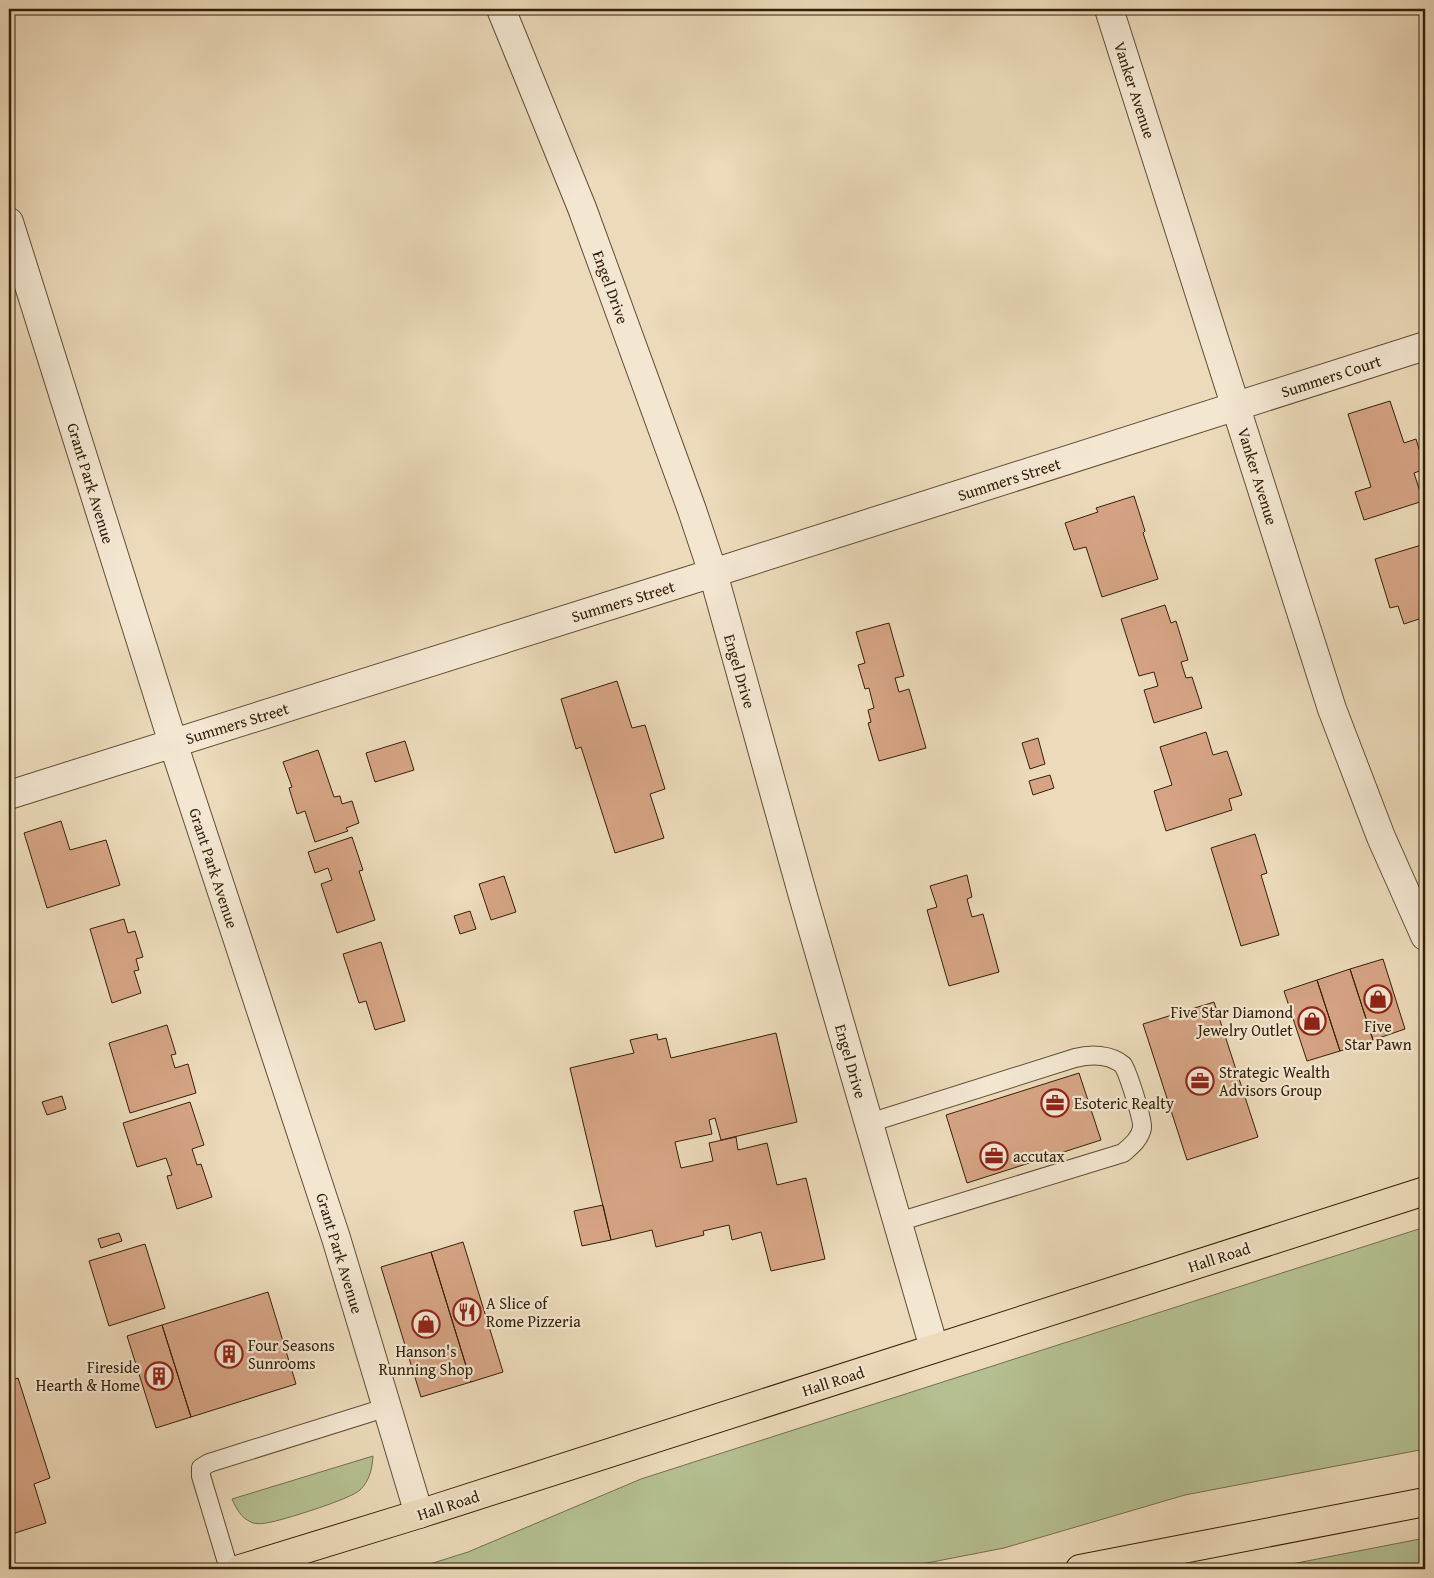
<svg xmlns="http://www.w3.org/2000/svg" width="1434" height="1578" font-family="'Gentium Book Plus',serif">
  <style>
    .green { fill: #b5c092; stroke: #74704e }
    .building { fill: #d6a484; stroke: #332009 }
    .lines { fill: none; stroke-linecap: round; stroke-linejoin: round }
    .service-casing { stroke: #614e35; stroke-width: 20 }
    .minor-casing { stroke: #614e35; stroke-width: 30 }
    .trunk-casing { stroke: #332009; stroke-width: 30 }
    .service { stroke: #f3e7d2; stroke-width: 18 }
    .minor { stroke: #f3e7d2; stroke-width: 28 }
    .trunk { stroke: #ecdaba; stroke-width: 28 }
    .labels { text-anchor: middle; stroke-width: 4.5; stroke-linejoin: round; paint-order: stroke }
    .street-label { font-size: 16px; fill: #332009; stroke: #f3e7d2 }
    .poi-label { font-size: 16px; fill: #332009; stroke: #f3e7d2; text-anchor: start }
  </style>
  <rect width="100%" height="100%" fill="#ecdaba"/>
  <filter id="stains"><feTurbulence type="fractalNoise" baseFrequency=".004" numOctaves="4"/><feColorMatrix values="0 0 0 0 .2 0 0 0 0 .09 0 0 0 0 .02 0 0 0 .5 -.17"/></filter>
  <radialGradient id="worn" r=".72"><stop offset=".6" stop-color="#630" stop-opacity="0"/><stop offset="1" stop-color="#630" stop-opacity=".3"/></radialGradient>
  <path class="green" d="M 1425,1227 L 1425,1449 L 1185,1495 L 1004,1548 L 896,1569 L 414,1569 L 468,1552 L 641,1479 Z
    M 373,1456 C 372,1469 370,1480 360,1490 C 351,1499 281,1521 266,1523 C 262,1524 254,1524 251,1522 C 241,1518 236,1508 232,1499 Z
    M 1425,1538 L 1425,1569 L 1266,1569 Z"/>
  <path class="building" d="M 1390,401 L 1404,443 L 1416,439 L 1425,469 L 1414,473 L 1423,501 L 1364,520 L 1355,492 L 1371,487 L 1348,414 Z
    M 1134,496 L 1145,531 L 1143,533 L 1158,579 L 1102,597 L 1086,547 L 1074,550 L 1065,523 L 1098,512 L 1096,508 Z
    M 1425,544 L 1425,617 L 1404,624 L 1398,606 L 1390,608 L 1375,559 Z
    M 1165,605 L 1171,623 L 1176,621 L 1188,660 L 1181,662 L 1186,678 L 1192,677 L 1202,708 L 1154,723 L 1144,690 L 1158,686 L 1154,672 L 1139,676 L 1121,619 Z
    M 889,623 L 904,676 L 895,678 L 899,692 L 909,689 L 926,748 L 879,761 L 868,723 L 871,722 L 868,710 L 874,708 L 869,688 L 865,689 L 858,665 L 865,663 L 856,632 Z
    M 1425,662 L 1425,680 L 1420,664 Z
    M 617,681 L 632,728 L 645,725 L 665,789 L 650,794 L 664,838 L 615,853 L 581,747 L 576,749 L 561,699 Z
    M 1206,732 L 1213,755 L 1227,751 L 1242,795 L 1229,799 L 1232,810 L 1166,831 L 1154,791 L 1172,785 L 1160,747 Z
    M 1038,738 L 1045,764 L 1030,769 L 1022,743 Z
    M 405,741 L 414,770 L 375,782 L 366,753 Z
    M 318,750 L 334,797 L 340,796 L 342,804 L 352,801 L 359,823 L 346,828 L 348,831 L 315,842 L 305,811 L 297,814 L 289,788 L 292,787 L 283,762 Z
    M 1050,775 L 1054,788 L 1033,795 L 1029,781 Z
    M 61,821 L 70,850 L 106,840 L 120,885 L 47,908 L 24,833 Z
    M 1255,834 L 1267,873 L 1261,875 L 1279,935 L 1241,946 L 1211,848 Z
    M 352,837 L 363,870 L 359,871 L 375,920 L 337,933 L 321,884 L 332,880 L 328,868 L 315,873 L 308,852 Z
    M 967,875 L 972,897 L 967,899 L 972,917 L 983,914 L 999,972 L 949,986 L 927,910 L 937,907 L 930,886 Z
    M 504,876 L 516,912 L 491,920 L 479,884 Z
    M 470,911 L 476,929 L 460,934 L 454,916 Z
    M 124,919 L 128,933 L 135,931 L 143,957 L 136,959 L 139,970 L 134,971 L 141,993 L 112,1003 L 90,929 Z
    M 381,942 L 405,1021 L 375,1030 L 366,1001 L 359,1003 L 343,954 Z
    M 1383,959 L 1405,1029 L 1373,1040 L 1350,969 Z
    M 1350,969 L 1373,1040 L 1340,1051 L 1317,980 Z
    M 1317,980 L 1340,1051 L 1307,1061 L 1284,991 Z
    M 1214,1002 L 1258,1137 L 1187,1160 L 1143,1024 Z
    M 167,1025 L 176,1054 L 171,1055 L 175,1068 L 188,1064 L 196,1093 L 130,1113 L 109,1043 Z
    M 776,1033 L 797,1122 L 721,1140 L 715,1118 L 709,1120 L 712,1134 L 675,1142 L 681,1168 L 713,1161 L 709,1143 L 736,1137 L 738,1150 L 767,1143 L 777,1185 L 806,1178 L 825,1259 L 771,1271 L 761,1232 L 732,1240 L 729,1225 L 703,1231 L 704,1235 L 656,1247 L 652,1230 L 611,1240 L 570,1068 L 634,1053 L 630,1040 L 657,1034 L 658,1040 L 666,1038 L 671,1058 Z
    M 1079,1073 L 1101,1140 L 967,1183 L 946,1115 Z
    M 62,1096 L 66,1109 L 47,1115 L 42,1102 Z
    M 190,1102 L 204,1145 L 192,1149 L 197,1165 L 201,1164 L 212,1197 L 177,1209 L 167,1176 L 172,1175 L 166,1158 L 137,1167 L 123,1123 Z
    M 603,1205 L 611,1240 L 582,1246 L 574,1211 Z
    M 119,1233 L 122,1241 L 101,1248 L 98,1239 Z
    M 463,1242 L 503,1372 L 471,1382 L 431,1252 Z
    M 145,1244 L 165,1308 L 109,1326 L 89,1261 Z
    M 431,1252 L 471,1382 L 421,1397 L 381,1267 Z
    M 268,1292 L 296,1384 L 191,1417 L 162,1325 Z
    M 162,1325 L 191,1417 L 156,1428 L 127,1336 Z
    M 18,1378 L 50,1478 L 34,1484 L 46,1523 L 9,1535 L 9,1381 Z"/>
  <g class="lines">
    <g class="service-casing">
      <path id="service" d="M 869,1123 L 1075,1058 C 1091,1054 1110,1054 1123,1065 C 1128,1073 1143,1119 1142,1128 C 1140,1139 1131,1146 1123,1153 L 898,1222
        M 229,1569 L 201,1476 L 201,1468 L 209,1463 L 388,1407"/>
    </g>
    <g class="minor-casing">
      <path id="minor" d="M 501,9 L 582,208 L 692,510 L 713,573 L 803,896 L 934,1348
        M 1109,9 L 1332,709 L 1381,837 L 1425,936
        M 9,222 L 173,743 L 336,1238 L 419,1514
        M 9,795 L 713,573 L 1425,346"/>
    </g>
    <g class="trunk-casing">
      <path id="trunk" d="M 240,1569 L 419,1514 L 1425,1191
        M 1080,1569 L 1425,1502"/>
    </g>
    <use href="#service" class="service"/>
    <use href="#minor" class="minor"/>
    <use href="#trunk" class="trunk"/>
  </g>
  <defs>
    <g id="shop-ring" transform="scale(1.4375)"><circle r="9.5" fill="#f3e7d2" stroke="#8f2418" stroke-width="1.5"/><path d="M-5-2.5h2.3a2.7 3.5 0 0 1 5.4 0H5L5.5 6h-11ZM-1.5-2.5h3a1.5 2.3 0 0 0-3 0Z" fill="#8f2418"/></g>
    <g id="office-ring" transform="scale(1.4375)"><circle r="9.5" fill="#f3e7d2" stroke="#8f2418" stroke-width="1.5"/><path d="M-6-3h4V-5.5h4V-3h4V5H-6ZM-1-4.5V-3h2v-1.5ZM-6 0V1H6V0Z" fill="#8f2418"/></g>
    <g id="restaurant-ring" transform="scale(1.4375)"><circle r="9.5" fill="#f3e7d2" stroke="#8f2418" stroke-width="1.5"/><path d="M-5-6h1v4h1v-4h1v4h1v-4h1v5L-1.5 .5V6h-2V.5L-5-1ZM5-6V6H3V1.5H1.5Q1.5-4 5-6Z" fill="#8f2418"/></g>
    <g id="building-ring" transform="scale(1.4375)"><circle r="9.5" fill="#f3e7d2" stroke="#8f2418" stroke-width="1.5"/><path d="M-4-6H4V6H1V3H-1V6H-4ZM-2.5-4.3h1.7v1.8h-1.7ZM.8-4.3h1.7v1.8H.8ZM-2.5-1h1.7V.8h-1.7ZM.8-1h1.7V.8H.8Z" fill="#8f2418"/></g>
  </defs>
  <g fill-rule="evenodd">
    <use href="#shop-ring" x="1378" y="999"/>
    <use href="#shop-ring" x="1312" y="1021"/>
    <use href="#office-ring" x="1200" y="1081"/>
    <use href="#office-ring" x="1055" y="1103"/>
    <use href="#office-ring" x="994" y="1156"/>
    <use href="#restaurant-ring" x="467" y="1312"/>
    <use href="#shop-ring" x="426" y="1324"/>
    <use href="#building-ring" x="229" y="1354"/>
    <use href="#building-ring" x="159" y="1376"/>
  </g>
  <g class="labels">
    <g class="street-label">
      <text transform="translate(1135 90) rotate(72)" y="6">Vanker Avenue</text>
      <text transform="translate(611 287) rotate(70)" y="6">Engel Drive</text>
      <text transform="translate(1331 376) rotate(-18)" y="6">Summers Court</text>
      <text transform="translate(1258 476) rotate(73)" y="6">Vanker Avenue</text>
      <text transform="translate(1009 479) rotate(-18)" y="6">Summers Street</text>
      <text transform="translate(91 483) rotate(73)" y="6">Grant Park Avenue</text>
      <text transform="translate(623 601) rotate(-17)" y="6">Summers Street</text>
      <text transform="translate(740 671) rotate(74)" y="6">Engel Drive</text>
      <text transform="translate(237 723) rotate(-17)" y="6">Summers Street</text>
      <text transform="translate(214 868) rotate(72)" y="6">Grant Park Avenue</text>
      <text transform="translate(851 1061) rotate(74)" y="6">Engel Drive</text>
      <text transform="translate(340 1253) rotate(73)" y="6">Grant Park Avenue</text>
      <text transform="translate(1219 1257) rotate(-18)" y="6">Hall Road</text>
      <text transform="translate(833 1381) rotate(-18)" y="6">Hall Road</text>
      <text transform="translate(448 1505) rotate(-18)" y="6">Hall Road</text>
    </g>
    <g class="poi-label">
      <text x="1293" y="1018" text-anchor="end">Five Star Diamond<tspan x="1293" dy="18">Jewelry Outlet</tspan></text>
      <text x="1378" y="1032" text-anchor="middle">Five<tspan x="1378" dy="18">Star Pawn</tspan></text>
      <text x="1219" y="1078">Strategic Wealth<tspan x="1219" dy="18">Advisors Group</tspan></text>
      <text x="1074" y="1109">Esoteric Realty</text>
      <text x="1013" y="1162">accutax</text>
      <text x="486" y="1309">A Slice of<tspan x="486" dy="18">Rome Pizzeria</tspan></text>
      <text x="248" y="1351">Four Seasons<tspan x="248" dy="18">Sunrooms</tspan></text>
      <text x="426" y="1357" text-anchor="middle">Hanson's<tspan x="426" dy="18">Running Shop</tspan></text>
      <text x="140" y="1373" text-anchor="end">Fireside<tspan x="140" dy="18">Hearth &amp; Home</tspan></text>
    </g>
  </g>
  <rect width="1434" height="1578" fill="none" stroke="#ecdaba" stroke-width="30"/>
  <rect x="10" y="10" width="1414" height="1558" fill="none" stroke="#332009" stroke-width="2.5"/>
  <rect x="15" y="15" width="1404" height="1548" fill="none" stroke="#332009"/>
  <rect width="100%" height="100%" filter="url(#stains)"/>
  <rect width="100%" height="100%" fill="url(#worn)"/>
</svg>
